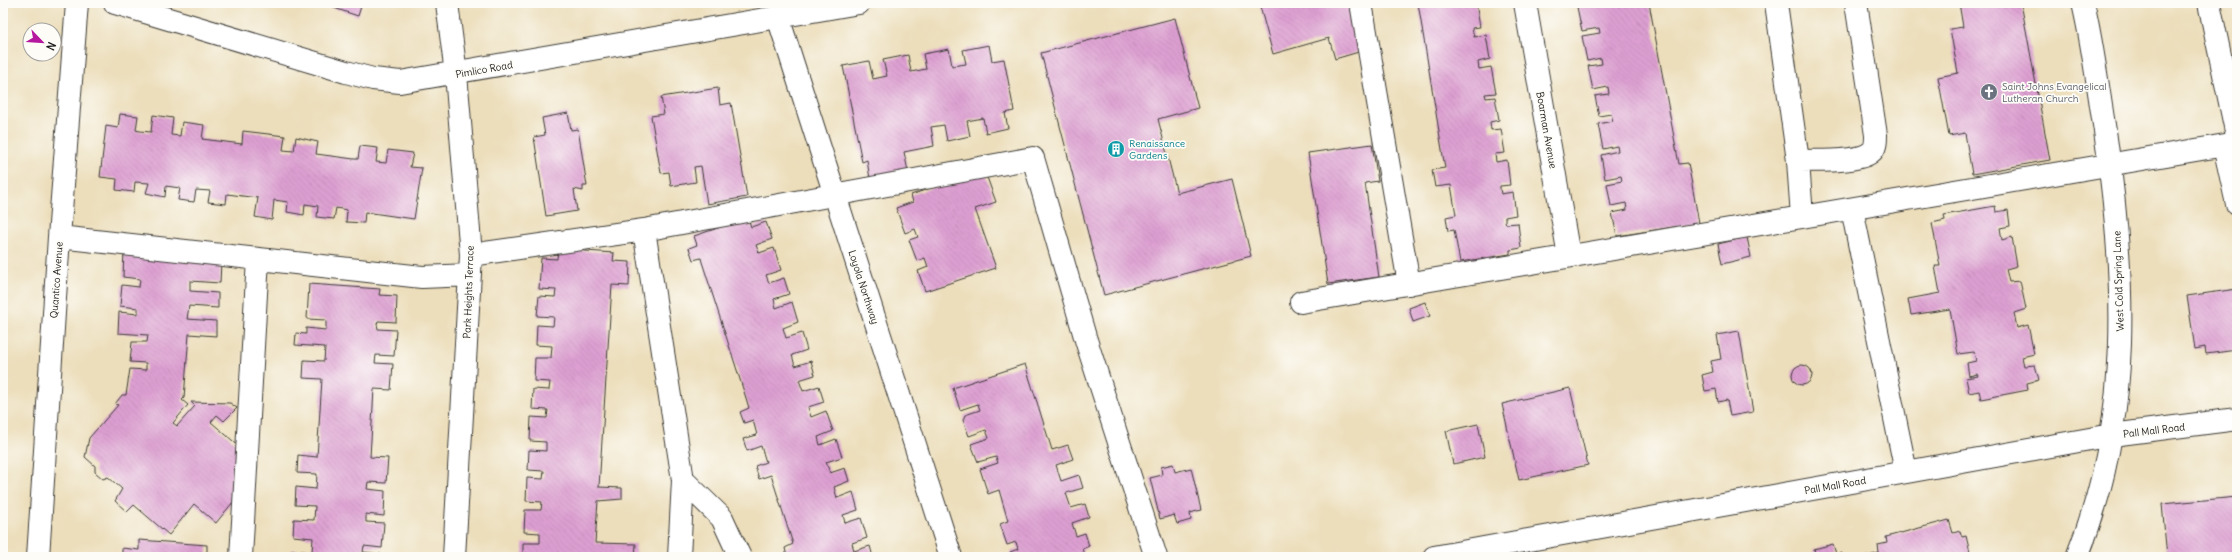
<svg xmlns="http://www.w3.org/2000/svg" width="2240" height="560" font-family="Delius,sans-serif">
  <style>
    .building { fill: url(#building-back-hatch) }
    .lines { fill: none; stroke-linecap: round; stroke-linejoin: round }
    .minor-casing { stroke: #3b3934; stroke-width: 24 }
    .major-casing { stroke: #3b3934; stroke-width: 24 }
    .minor { stroke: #fff; stroke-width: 22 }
    .major { stroke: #fff; stroke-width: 22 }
    .labels { text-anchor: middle; stroke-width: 3.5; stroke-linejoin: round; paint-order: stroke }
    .street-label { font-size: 10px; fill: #1c1c1c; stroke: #fdfcf7 }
    .worship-label { font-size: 10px; fill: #5b616d; stroke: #fdfcf7; text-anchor: start }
    .culture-label { font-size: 10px; fill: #0d838f; stroke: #fdfcf7; text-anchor: start }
  </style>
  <defs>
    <pattern id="building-back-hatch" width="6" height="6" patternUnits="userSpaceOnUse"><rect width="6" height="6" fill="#dd9fd1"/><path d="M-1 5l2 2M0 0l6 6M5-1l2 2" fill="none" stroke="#bd88b3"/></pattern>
  </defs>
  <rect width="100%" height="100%" fill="#fdfcf7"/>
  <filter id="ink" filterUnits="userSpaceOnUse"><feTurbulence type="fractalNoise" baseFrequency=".025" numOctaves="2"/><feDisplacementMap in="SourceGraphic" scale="8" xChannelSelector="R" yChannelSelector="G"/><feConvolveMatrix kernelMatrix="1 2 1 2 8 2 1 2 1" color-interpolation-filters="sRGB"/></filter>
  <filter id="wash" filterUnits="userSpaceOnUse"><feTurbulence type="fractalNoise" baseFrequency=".012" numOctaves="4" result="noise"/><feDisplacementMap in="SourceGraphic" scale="16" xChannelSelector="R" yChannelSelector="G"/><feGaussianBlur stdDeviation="0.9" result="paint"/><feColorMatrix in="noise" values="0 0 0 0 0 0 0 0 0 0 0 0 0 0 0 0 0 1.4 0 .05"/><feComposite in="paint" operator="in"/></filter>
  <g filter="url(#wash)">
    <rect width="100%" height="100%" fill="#ecdebb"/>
    <g id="blocks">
      <path class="building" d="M 335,3 L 362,3 L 358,16 L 334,8 Z
        M 1259,3 L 1349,3 L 1362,51 L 1335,59 L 1329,38 L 1273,54 Z
        M 1418,3 L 1476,3 L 1480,27 L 1472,28 L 1474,37 L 1486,35 L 1490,59 L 1478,62 L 1479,69 L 1491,67 L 1496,93 L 1485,94 L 1486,98 L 1495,97 L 1499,120 L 1490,122 L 1491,130 L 1501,129 L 1505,153 L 1495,154 L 1496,162 L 1507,160 L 1510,185 L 1500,186 L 1500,189 L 1501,194 L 1513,192 L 1516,215 L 1505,217 L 1505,221 L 1506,224 L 1518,223 L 1521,248 L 1510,250 L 1510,254 L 1460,262 L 1454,230 L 1448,231 L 1446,217 L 1456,215 L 1451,185 L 1435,187 L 1432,170 L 1445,168 Z
        M 1593,3 L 1649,3 L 1679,164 L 1688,163 L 1699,223 L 1617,236 L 1612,213 L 1627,210 L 1626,203 L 1611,206 L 1607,184 L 1622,181 L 1621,176 L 1605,179 L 1601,155 L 1618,151 L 1617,146 L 1603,149 L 1598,124 L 1613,121 L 1611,114 L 1599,116 L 1595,96 L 1609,94 L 1608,87 L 1593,90 L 1588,66 L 1602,64 L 1601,58 L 1587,61 L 1582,36 L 1600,33 L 1599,28 L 1582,31 L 1577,7 Z
        M 1959,3 L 2021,3 L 2050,160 L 1972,174 L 1965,133 L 1949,136 L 1938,77 L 1958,73 L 1950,29 L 1963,27 Z
        M 1175,18 L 1198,108 L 1158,119 L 1177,193 L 1232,179 L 1251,256 L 1104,295 L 1041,53 Z
        M 989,45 L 992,61 L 1004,59 L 1014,111 L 1005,113 L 1008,128 L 986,133 L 983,118 L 967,121 L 970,136 L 947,141 L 944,125 L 931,127 L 934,146 L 904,152 L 908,171 L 870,179 L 867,160 L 862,162 L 843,66 L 869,61 L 873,79 L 887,76 L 883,60 L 908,55 L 911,72 L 926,69 L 923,54 L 949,49 L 952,66 L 966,64 L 963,50 Z
        M 718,88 L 720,105 L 731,103 L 747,197 L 707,204 L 701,166 L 694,167 L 696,182 L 671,186 L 669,172 L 661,173 L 651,116 L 664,114 L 661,97 Z
        M 568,113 L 571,130 L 578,129 L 587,186 L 583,186 L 583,191 L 574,189 L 577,211 L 546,216 L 534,137 L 545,135 L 542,118 Z
        M 120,114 L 138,116 L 136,130 L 140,131 L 151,132 L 153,115 L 173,118 L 171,135 L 180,136 L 182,122 L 204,125 L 202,139 L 242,144 L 243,131 L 285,136 L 283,150 L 294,151 L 296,137 L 318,142 L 316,154 L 354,159 L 358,159 L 360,146 L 378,148 L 376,162 L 386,163 L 388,150 L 413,153 L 410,167 L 422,168 L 414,219 L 365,212 L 364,223 L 346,222 L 347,210 L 336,208 L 334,219 L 317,217 L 318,206 L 305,204 L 304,215 L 287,212 L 288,202 L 274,200 L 272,220 L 255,217 L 258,198 L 227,194 L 226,204 L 208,202 L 210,191 L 196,190 L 194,202 L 178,200 L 180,188 L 166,186 L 165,197 L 146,193 L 149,183 L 135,182 L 134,192 L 116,190 L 117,179 L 100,177 L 106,126 L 118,128 Z
        M 1372,144 L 1378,181 L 1365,183 L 1379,277 L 1328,284 L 1308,153 Z
        M 984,169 L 996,202 L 975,209 L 996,268 L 925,291 L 918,271 L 928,267 L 925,258 L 917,261 L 909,240 L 918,237 L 915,229 L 905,233 L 896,208 L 913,202 L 911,195 Z
        M 1995,206 L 1996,212 L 2008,210 L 2010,226 L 2000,228 L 2002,240 L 2012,237 L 2017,266 L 2006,269 L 2009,282 L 2020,281 L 2026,309 L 2014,313 L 2017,328 L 2028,325 L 2034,354 L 2022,357 L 2024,366 L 2035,365 L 2039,380 L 2027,383 L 2028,390 L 1981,399 L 1979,391 L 1969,393 L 1966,378 L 1978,376 L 1977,374 L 1969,376 L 1967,363 L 1976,361 L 1974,352 L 1958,354 L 1950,309 L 1911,315 L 1908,299 L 1940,293 L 1935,266 L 1940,266 L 1932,223 L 1945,220 L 1944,215 Z
        M 748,218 L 751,227 L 766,222 L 772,239 L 756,245 L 759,253 L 774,248 L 781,270 L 766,275 L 769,283 L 784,278 L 789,294 L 774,299 L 776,308 L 792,302 L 798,322 L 783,328 L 786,338 L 802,333 L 807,350 L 792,355 L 795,366 L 811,361 L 815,375 L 799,380 L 803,391 L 819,386 L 824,402 L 808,407 L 811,417 L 826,411 L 833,431 L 818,437 L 820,445 L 836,439 L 842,457 L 826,462 L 830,473 L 845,468 L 849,481 L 834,487 L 837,498 L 853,492 L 858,510 L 843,515 L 845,523 L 861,518 L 867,538 L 852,543 L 854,551 L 870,546 L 873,557 L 787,557 L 785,548 L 793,544 L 771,475 L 759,479 L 755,466 L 766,462 L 761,446 L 747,451 L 743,439 L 757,435 L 753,420 L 744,423 L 740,412 L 749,408 L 746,398 L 702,262 L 701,258 L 693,260 L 689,248 L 697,245 L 694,236 Z
        M 1747,237 L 1751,257 L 1722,264 L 1718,244 Z
        M 558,249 L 614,253 L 613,261 L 630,262 L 629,286 L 612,285 L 599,487 L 622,488 L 622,499 L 598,501 L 595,543 L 636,544 L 635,557 L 523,557 L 523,543 L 540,543 L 540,533 L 524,532 L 525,510 L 541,510 L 542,502 L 526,501 L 527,478 L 543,479 L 544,471 L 528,470 L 529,450 L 546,451 L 546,442 L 530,441 L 531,417 L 547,418 L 548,410 L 532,409 L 533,389 L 549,390 L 550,382 L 534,381 L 535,358 L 551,358 L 552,346 L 536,345 L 537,325 L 553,326 L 554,317 L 537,316 L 539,296 L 555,297 L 556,290 L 539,289 L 541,258 L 557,259 Z
        M 124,250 L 221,262 L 220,283 L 190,281 L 190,291 L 218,293 L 218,308 L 189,306 L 187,319 L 216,321 L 216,336 L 189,334 L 184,398 L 182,400 L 188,405 L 173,423 L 177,426 L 195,406 L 191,402 L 230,403 L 237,408 L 224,421 L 217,415 L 211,422 L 240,447 L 237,497 L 216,523 L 194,504 L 169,535 L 134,505 L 127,512 L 115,501 L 122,489 L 108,477 L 103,479 L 95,472 L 95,466 L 85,457 L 89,438 L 118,405 L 115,404 L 122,395 L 126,395 L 130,369 L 146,370 L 146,363 L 130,362 L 132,342 L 147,342 L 148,335 L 118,333 L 119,312 L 138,314 L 138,308 L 120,306 L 122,285 L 139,287 L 140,279 L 123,277 Z
        M 309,284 L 380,289 L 379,295 L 397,296 L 396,322 L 378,321 L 377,324 L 378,329 L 396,330 L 394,356 L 376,355 L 375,363 L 393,364 L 391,390 L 374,389 L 370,457 L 388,458 L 386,483 L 368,482 L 367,489 L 385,491 L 384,516 L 366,514 L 366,522 L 384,523 L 382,548 L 364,546 L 363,552 L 381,554 L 381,557 L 292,557 L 292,550 L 312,552 L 313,538 L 293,536 L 294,519 L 314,520 L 315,506 L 295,505 L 296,487 L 316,489 L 317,474 L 297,473 L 298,455 L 317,457 L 322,379 L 303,378 L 304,360 L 324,361 L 325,347 L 295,345 L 296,333 L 306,334 L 306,328 L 326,330 L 326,320 L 307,319 Z
        M 2237,289 L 2237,350 L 2206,354 L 2205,347 L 2195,349 L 2187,296 Z
        M 1425,302 L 1430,316 L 1413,322 L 1409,308 Z
        M 1739,331 L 1753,412 L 1730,416 L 1727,400 L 1718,402 L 1716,389 L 1705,391 L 1702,375 L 1713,372 L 1711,361 L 1721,359 L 1717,335 Z
        M 1025,364 L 1052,450 L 1068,445 L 1073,459 L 1056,465 L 1061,481 L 1079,475 L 1083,488 L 1066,493 L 1071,508 L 1085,504 L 1089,517 L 1072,523 L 1076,536 L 1085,533 L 1089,546 L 1082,549 L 1085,556 L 1081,557 L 1011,557 L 1010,552 L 1018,549 L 1016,542 L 1007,545 L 1000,524 L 1008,521 L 999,490 L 988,494 L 980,469 L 998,463 L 996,457 L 978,462 L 971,444 L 989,438 L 986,430 L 969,436 L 963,420 L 965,415 L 980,410 L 978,404 L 960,410 L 953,388 Z
        M1792 375a10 10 0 1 1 20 0a10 10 0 1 1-20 0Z
        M 1570,388 L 1588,465 L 1519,480 L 1502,404 Z
        M 1478,424 L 1485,457 L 1453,464 L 1446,431 Z
        M 1173,464 L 1175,472 L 1191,468 L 1201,510 L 1190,513 L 1191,520 L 1177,524 L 1174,515 L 1160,519 L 1150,478 L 1162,475 L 1161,467 Z
        M 2237,497 L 2237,557 L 2167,557 L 2162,504 Z
        M 1949,520 L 1953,533 L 1960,531 L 1962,537 L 1966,536 L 1971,557 L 1864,557 L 1879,553 L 1878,545 L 1887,543 L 1886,537 Z
        M 139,540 L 207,545 L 207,557 L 122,557 L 122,548 L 139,550 Z
        M 1833,544 L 1836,554 L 1842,553 L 1843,557 L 1816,557 L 1814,549 Z"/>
    </g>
  </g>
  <g filter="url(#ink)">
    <use href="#blocks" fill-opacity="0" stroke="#3b3934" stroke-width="1"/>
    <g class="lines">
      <g class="minor-casing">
        <path id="minor" d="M 115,3 L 346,72 L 373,79 L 400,82 L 859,3
          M 447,3 L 456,74 L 471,255 L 454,557
          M 1361,3 L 1409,284
          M 1525,3 L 1569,256
          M 1776,3 L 1798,161 L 1802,217
          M 2209,3 L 2237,136
          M 778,17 L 951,557
          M 2224,146 L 2237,204
          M 1798,161 C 1815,160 1859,163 1871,152 C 1876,148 1876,141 1876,135 L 1856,3
          M 1852,209 L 1906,472
          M 644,230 L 683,480 L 679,557
          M 59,237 L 422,277 L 470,275
          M 471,255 L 644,230 L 1033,158 L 1086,340 L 1156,557
          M 1301,302 L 2237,143
          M 683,480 L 722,518 L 740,557
          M 38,557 L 59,237 L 77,3
          M 241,557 L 258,259
          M 1434,557 L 2112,435 L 2237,419"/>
      </g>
      <g class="major-casing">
        <path id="major" d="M 2077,557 C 2133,418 2126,276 2105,131 C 2098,89 2093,45 2083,3"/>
      </g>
      <use href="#minor" class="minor"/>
      <use href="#major" class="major"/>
    </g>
  </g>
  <defs>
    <g id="church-disc" transform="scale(0.9)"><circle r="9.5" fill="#6b7280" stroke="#fdfcf7"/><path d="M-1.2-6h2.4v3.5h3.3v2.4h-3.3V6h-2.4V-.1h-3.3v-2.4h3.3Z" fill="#fff"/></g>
    <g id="building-disc" transform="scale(0.9)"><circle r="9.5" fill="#0f9aa8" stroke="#fdfcf7"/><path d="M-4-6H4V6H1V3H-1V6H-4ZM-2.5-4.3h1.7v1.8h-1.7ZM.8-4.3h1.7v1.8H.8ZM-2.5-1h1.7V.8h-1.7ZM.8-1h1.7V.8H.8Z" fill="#fff"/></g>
  </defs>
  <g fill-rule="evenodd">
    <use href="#church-disc" x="1989" y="92"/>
    <use href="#building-disc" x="1116" y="149"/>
  </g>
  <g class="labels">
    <g class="street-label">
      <text transform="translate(484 69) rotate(-10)" y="4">Pimlico Road</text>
      <text transform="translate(1547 130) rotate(80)" y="4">Boarman Avenue</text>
      <text transform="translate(56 280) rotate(-86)" y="4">Quantico Avenue</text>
      <text transform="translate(2118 281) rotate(-92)" y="4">West Cold Spring Lane</text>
      <text transform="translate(864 287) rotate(72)" y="4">Loyola Northway</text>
      <text transform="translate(468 292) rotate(-88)" y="4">Park Heights Terrace</text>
      <text transform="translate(2154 430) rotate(-7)" y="4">Pall Mall Road</text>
      <text transform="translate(1835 485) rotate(-10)" y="4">Pall Mall Road</text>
    </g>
    <g class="worship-label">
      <text x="2002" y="90">Saint Johns Evangelical<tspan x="2002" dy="12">Lutheran Church</tspan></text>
    </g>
    <g class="culture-label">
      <text x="1129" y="147">Renaissance<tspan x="1129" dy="12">Gardens</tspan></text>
    </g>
  </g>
  <rect width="2240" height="560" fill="none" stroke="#fdfcf7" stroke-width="16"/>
  <g transform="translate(42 42) rotate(115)"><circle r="19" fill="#fdfcf7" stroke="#a3a29f"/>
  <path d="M0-3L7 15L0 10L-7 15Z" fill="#b5179e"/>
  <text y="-6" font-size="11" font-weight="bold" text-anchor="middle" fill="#1c1c1c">N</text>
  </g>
</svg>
